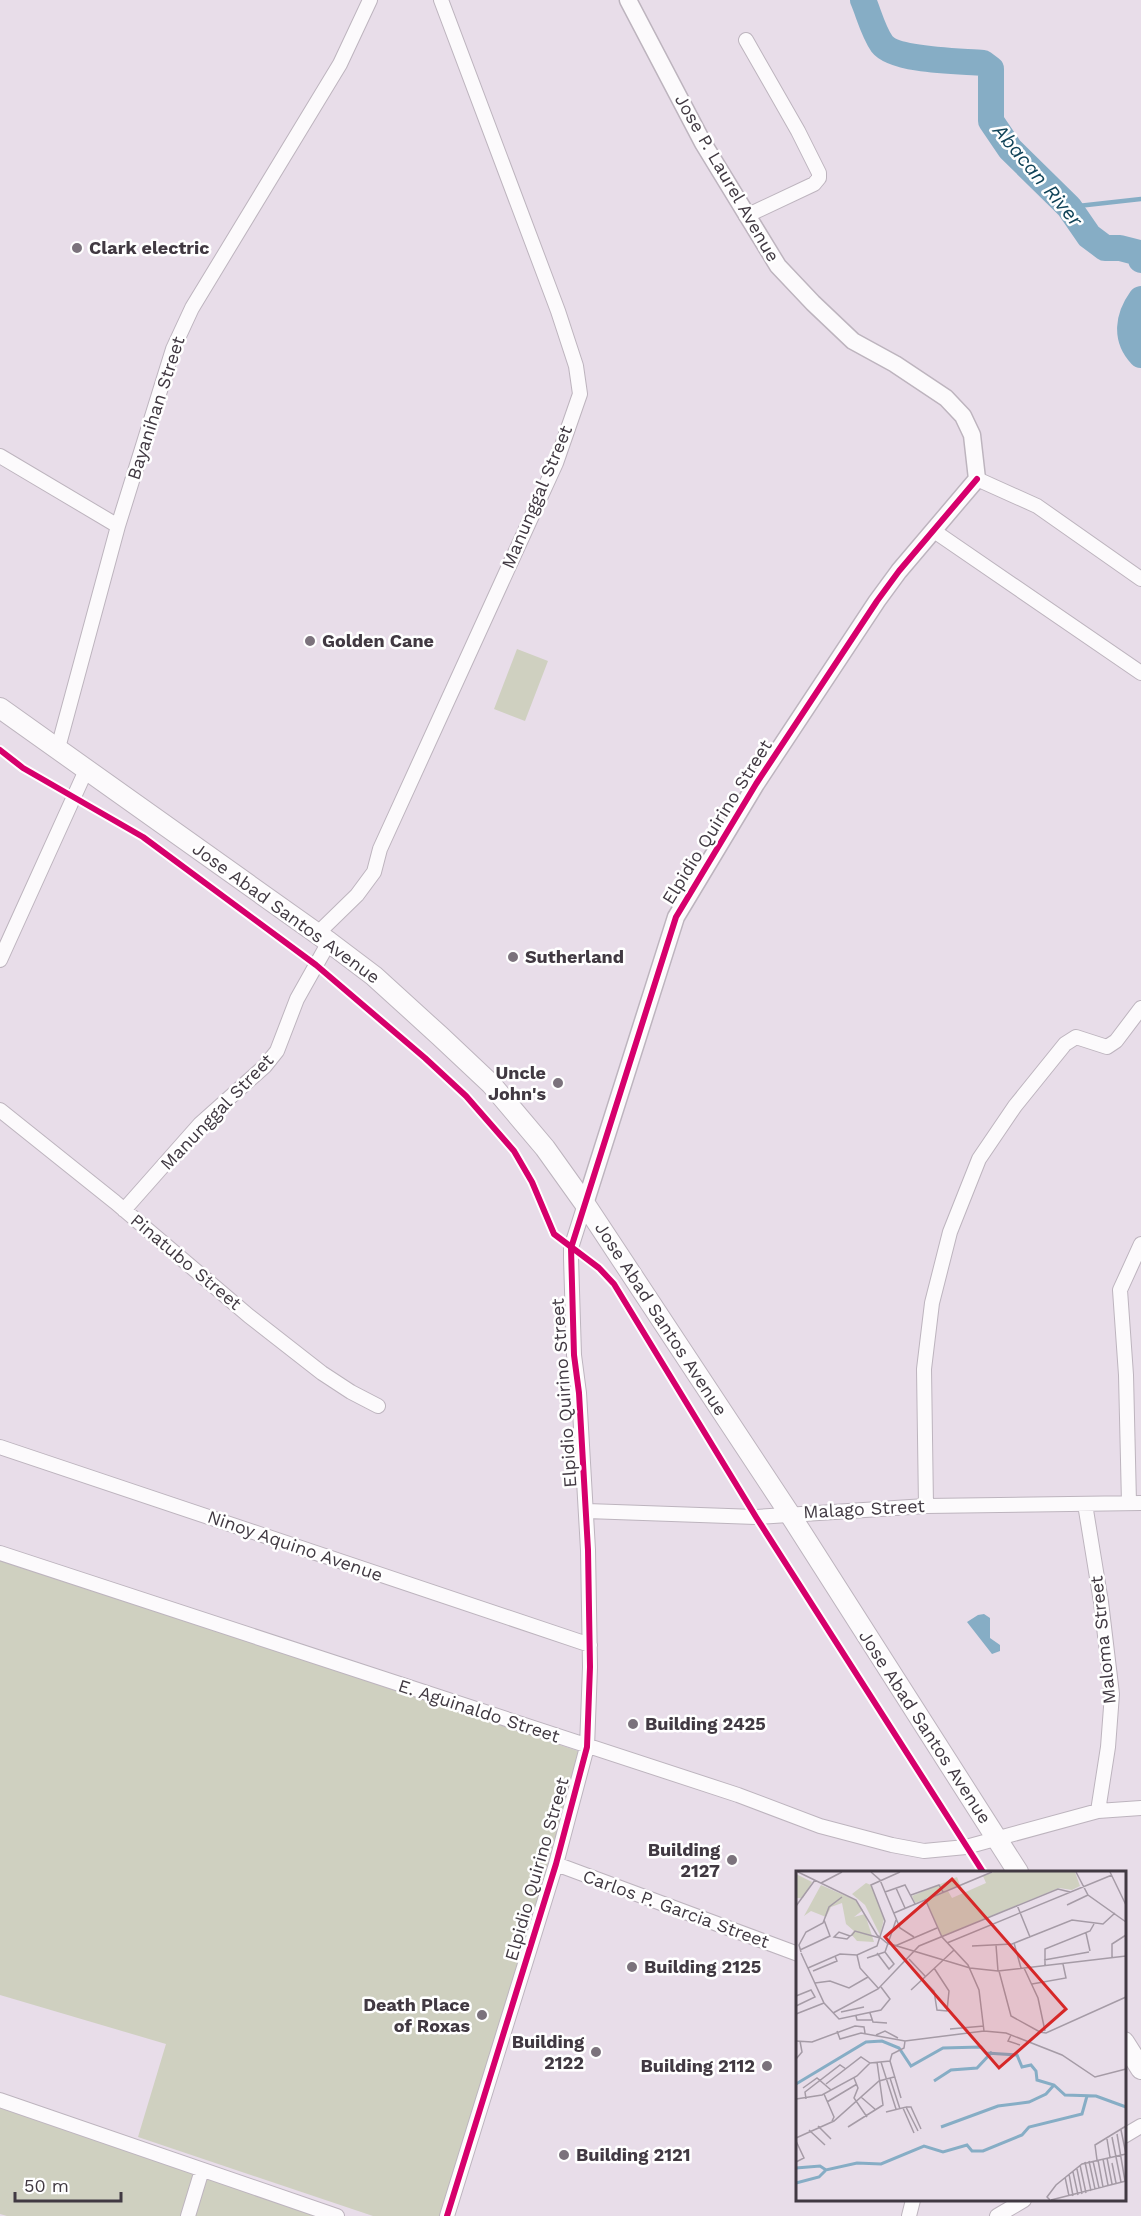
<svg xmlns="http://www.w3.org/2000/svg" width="1141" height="2216" font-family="'Work Sans',sans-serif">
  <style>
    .green { fill: #cfd0c0 }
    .water { fill: #86adc5 }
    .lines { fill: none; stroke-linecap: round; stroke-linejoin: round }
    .stream { stroke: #86adc5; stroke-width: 4.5 }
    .river { stroke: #86adc5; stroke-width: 26 }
    .minor-casing { stroke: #bdb4be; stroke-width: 16 }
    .tertiary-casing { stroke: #bdb4be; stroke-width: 19 }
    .secondary-casing { stroke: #bdb4be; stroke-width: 22 }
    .minor { stroke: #fcfafc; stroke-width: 14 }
    .tertiary { stroke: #fcfafc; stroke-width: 16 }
    .secondary { stroke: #fcfafc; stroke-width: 20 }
    .cycleway-casing { stroke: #fff; stroke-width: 10 }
    .cycleway { stroke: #d6006c; stroke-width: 6 }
    .poi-dot { fill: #7b727c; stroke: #fff; stroke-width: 2 }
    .labels { text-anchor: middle; stroke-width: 5; stroke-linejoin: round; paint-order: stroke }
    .street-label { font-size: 18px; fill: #413942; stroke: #fff }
    .poi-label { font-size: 18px; font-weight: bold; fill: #413942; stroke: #fff; text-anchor: start }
    .water-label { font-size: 20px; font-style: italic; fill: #104358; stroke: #fff }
    .inset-river { fill: none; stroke: #86adc5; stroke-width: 3 }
    .inset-road { fill: none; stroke: #a59ba6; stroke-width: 1.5 }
    .view { fill: #d62828; fill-opacity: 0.15; stroke: #d62828; stroke-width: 3 }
    .inset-edge { fill: none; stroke: #413942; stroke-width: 3 }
  </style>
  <rect width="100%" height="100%" fill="#e8dde9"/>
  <path class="green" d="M 517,649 L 548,661 L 525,721 L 494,709 Z
    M 0,1559 L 584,1753 L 555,1838 L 506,2010 L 442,2216 L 373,2216 L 138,2137 L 166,2044 L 0,1995 Z
    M 0,2108 L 316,2216 L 7,2216 L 0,2214 Z"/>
  <path class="water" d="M 984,1614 L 990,1618 L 990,1638 L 1000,1645 L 1000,1651 L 992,1654 L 967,1622 L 978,1615 Z"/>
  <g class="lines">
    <path class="stream" d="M 1069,207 L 1141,199"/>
    <path class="river" d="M 863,0 C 869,14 873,31 882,44 C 895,61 961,61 983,63 L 991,69 L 991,121 L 1010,149 L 1069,207 L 1089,236 L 1105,248 L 1120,248 L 1139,253 L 1141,260
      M 1141,299 C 1128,317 1125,338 1141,355"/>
    <g class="minor-casing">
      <path id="minor" d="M 746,40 L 798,131 L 819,173 L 819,178 L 814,184 L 746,216
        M 0,456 L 118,526
        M 977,479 L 1037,506 L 1141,579
        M 934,531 L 1141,673
        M 58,748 L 118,526 L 173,349 L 192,308 L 340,64 L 370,0
        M 318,933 L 357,895 L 374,872 L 380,849 L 556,463 L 580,394 L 576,366 L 558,311 L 441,0
        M 0,960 L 87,768
        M 0,1110 L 115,1202 L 249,1316 L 322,1373 L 351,1392 L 378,1406
        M 124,1210 L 200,1124 L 265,1066 L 277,1051 L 297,999 L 329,942
        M 0,1447 L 590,1645
        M 1129,1503 L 1126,1375 L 1120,1290 L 1141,1244
        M 1085,1504 L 1101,1602 L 1112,1694 L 1108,1747 L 1098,1811
        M 926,1506 L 924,1369 L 932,1303 L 950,1232 L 979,1159 L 1015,1106 L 1065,1044 L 1076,1037 L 1107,1047 L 1116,1041 L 1141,1008
        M 587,1511 L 756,1517 L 926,1506 L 1141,1503
        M 0,1553 L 738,1795 L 820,1826 L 892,1845 L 924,1851 L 966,1847 L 1098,1811 L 1141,1808
        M 556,1864 L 798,1954
        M 0,2100 L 337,2216
        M 1124,2136 L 1141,2126
        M 188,2216 L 202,2170
        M 447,2216 L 556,1864 L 587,1747 L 590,1667 L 588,1550 L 579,1393 L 574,1355 L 571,1258 L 571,1248 L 585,1204
        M 909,2216 L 913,2200
        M 997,2216 L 1024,2200"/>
    </g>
    <g class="tertiary-casing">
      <path id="tertiary" d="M 585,1204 L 676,917 L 756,784 L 877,601 L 899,571 L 977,479 L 972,435 L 963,416 L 946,398 L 895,364 L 853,341 L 813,303 L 778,266 L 703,143 L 628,0"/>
    </g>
    <g class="secondary-casing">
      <path id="secondary" d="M 0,708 L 329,942 L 374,976 L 440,1036 L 491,1084 L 545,1148 L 585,1204 L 789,1513 L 1018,1872
        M 1124,2042 L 1141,2069"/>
    </g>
    <use href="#minor" class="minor"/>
    <use href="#tertiary" class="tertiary"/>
    <use href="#secondary" class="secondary"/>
    <g class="cycleway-casing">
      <path id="cycleway" d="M 0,750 L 23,768 L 143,837 L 316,965 L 425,1058 L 466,1096 L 514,1151 L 532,1182 L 554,1234 L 599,1268 L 614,1284 L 756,1517 L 983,1872
        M 447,2216 L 556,1864 L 587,1747 L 590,1667 L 588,1550 L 579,1393 L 574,1355 L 571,1248 L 676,917 L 756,784 L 877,601 L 899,571 L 977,479"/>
    </g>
    <use href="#cycleway" class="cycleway"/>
  </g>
  <g class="poi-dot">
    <circle cx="77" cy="248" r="6"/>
    <circle cx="310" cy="641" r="6"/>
    <circle cx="513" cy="957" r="6"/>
    <circle cx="558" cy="1083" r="6"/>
    <circle cx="633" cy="1724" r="6"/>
    <circle cx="732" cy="1860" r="6"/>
    <circle cx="632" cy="1967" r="6"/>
    <circle cx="482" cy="2015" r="6"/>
    <circle cx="596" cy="2052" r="6"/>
    <circle cx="767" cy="2066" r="6"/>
    <circle cx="564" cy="2155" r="6"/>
  </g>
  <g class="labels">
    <g class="street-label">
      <text transform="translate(727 178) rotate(60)" y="6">Jose P. Laurel Avenue</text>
      <text transform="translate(156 408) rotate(-72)" y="6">Bayanihan Street</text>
      <text transform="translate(537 497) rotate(-67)" y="6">Manunggal Street</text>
      <text transform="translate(717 822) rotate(-58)" y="6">Elpidio Quirino Street</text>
      <text transform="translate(286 913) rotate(36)" y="6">Jose Abad Santos Avenue</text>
      <text transform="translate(217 1112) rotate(-46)" y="6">Manunggal Street</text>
      <text transform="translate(186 1262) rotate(40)" y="6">Pinatubo Street</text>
      <text transform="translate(661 1319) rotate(57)" y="6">Jose Abad Santos Avenue</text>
      <text transform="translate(564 1393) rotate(-94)" y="6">Elpidio Quirino Street</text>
      <text transform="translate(864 1509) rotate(-3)" y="6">Malago Street</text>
      <text transform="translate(295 1546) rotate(19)" y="6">Ninoy Aquino Avenue</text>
      <text transform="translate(1103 1640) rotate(-96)" y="6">Maloma Street</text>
      <text transform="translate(479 1711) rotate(18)" y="6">E. Aguinaldo Street</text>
      <text transform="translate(925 1727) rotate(57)" y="6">Jose Abad Santos Avenue</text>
      <text transform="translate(537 1869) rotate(-74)" y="6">Elpidio Quirino Street</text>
      <text transform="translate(676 1909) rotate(20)" y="6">Carlos P. Garcia Street</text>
    </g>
    <g class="poi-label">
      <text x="89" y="254">Clark electric</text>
      <text x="322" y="647">Golden Cane</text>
      <text x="525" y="963">Sutherland</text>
      <text x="546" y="1079" text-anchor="end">Uncle<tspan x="546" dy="21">John's</tspan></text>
      <text x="645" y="1730">Building 2425</text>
      <text x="720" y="1856" text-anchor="end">Building<tspan x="720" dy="21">2127</tspan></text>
      <text x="644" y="1973">Building 2125</text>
      <text x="470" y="2011" text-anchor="end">Death Place<tspan x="470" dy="21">of Roxas</tspan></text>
      <text x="584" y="2048" text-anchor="end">Building<tspan x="584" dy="21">2122</tspan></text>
      <text x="755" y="2072" text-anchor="end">Building 2112</text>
      <text x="576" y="2161">Building 2121</text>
    </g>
    <g class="water-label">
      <text transform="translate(1038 175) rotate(50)" y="7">Abacan River</text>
    </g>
  </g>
  <g transform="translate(796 1871)">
    <rect width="330" height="330" fill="#e8dde9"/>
    <path d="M 198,1 L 279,1 L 284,15 L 276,19 L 263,17 L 146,65 L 130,29 L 152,20 L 156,27 L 190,12 L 187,5 ZM 0,3 L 16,11 L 7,27 L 0,27 ZM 161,6 L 164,14 L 119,32 L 116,25 ZM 70,12 L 75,14 L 88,48 L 84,64 L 69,34 L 56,23 ZM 25,14 L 59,29 L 67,39 L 58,46 L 69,43 L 78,71 L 61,70 L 55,63 L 58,60 L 50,53 L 46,32 L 35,36 L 30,46 L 15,40 L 8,45 Z" fill="#cfd0c0"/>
    <path class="inset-river" d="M 138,210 L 155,199 L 181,197 L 196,181M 0,213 L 70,171 L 86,170 L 103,177 L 115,195 L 147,177 L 185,176 L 190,182 L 221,184 L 226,196 L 235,194 L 240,200 L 241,209 L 258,214 L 269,224 L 300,225 L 330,236M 145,256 L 202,235 L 233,231 L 250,223 L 258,214M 0,297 L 24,295 L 30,299 L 61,292 L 85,293 L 128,275 L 147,281 L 171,274 L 176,280 L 187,280 L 226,264 L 233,256 L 286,243 L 291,225M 0,312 L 23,306 L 30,299"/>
    <path class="inset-road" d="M 2,1 L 60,29 L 81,64 L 91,72 L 174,97 L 202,100 L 330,85M 75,1 L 84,9 L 104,57 L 118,66M 280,1 L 292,24 L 330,51M 314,1 L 330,34M 25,12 L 46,1M 100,17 L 109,37M 89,21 L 109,14 L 119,33M 115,24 L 143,14 L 147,21M 129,28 L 146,66 L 172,94 L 183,119 L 188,160M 221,34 L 234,66M 271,34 L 292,24M 0,35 L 19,9M 98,42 L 196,1M 290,62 L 294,80M 54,65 L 43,61 L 38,66 L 51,68 L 54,65 L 56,64 L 59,60 L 84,67M 151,72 L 316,4M 218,72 L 225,97M 200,74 L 202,100M 99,75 L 141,57M 176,75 L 216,73 L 276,49 L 307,53 L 319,42M 4,79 L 34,65 L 28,49M 5,81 L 3,74 L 10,61 L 27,52 L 33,36 L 46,26M 89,81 L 100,49M 5,82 L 28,132 L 43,148 L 85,139 L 94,128 L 85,116M 81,82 L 93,98 L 98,93 L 89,81M 61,84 L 64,97 L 83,118M 71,87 L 89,81M 316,87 L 316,73 L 330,64M 113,88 L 129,105M 248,89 L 293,81M 249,94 L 249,78 L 294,60 L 298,53M 12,97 L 44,83 L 61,84 L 81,75 L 89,50 L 75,14 L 104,1M 228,97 L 242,127 L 249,160M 17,100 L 41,90 L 39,85M 203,100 L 215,145 L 244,161M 126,108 L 138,120 L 141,139 L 151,140 L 153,120 L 138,97M 19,112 L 34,110 L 53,117 L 72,106M 236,113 L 270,107 L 267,93M 115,119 L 158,79M 0,125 L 15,119 L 19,126 L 0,135M 45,141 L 68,136M 37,142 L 82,118 L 123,75 L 262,18 L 274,21M 74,142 L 77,151 L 91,152M 0,143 L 28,132M 60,145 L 61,149 L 76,149M 154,158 L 188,155M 41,160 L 44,168 L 65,162 L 109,170 L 188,160 L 210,162 L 266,184 L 299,206 L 330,198M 243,161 L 250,162 L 330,126M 80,164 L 89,160 L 102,167M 215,164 L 212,170 L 224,174M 0,170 L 16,171 L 59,155 L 68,156 L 69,162M 0,188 L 6,181 L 4,170M 94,190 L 105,227M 85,191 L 100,238M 74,192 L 94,190 L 96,183 L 108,177 L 109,170M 58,207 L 62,217 L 58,227 L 71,246M 94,207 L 104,238M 30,213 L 65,186 L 74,192M 7,217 L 21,207 L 35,219M 28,223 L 38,246 L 36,250M 65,226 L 80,239M 0,228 L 26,224 L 61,205 L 74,192M 10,228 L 9,221 L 44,194 L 50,198M 31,231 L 61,213M 110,236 L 115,236 L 125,258M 107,237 L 118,262M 90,241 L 110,236 L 122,260M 22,255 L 35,268M 52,256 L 87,234 L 81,191M 13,259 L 29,274M 325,259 L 330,283M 321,263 L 329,310M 316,266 L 325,311M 0,267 L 38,250 L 83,210 L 98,206M 311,268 L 314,286M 0,270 L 8,287 L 0,291M 311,287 L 316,313M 307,288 L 312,314M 301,289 L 299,274 L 330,255M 302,289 L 307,316M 293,290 L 299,318M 297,290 L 303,317M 289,291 L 295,320M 316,292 L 320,312M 284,294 L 290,322M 281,298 L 286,323M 277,301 L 282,324M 273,303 L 277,325M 269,306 L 273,325M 254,329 L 251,326 L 260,314 L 286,293 L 330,283M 255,329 L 330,310"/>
    <path class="view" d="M 156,8 L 270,138 L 203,197 L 89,66 Z"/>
    <rect width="330" height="330" class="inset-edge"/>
  </g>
  <path d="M15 2192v9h106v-9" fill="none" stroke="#413942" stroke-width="3"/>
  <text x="24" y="2192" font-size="18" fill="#413942" stroke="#ffffff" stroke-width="4.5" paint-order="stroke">50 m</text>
</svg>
